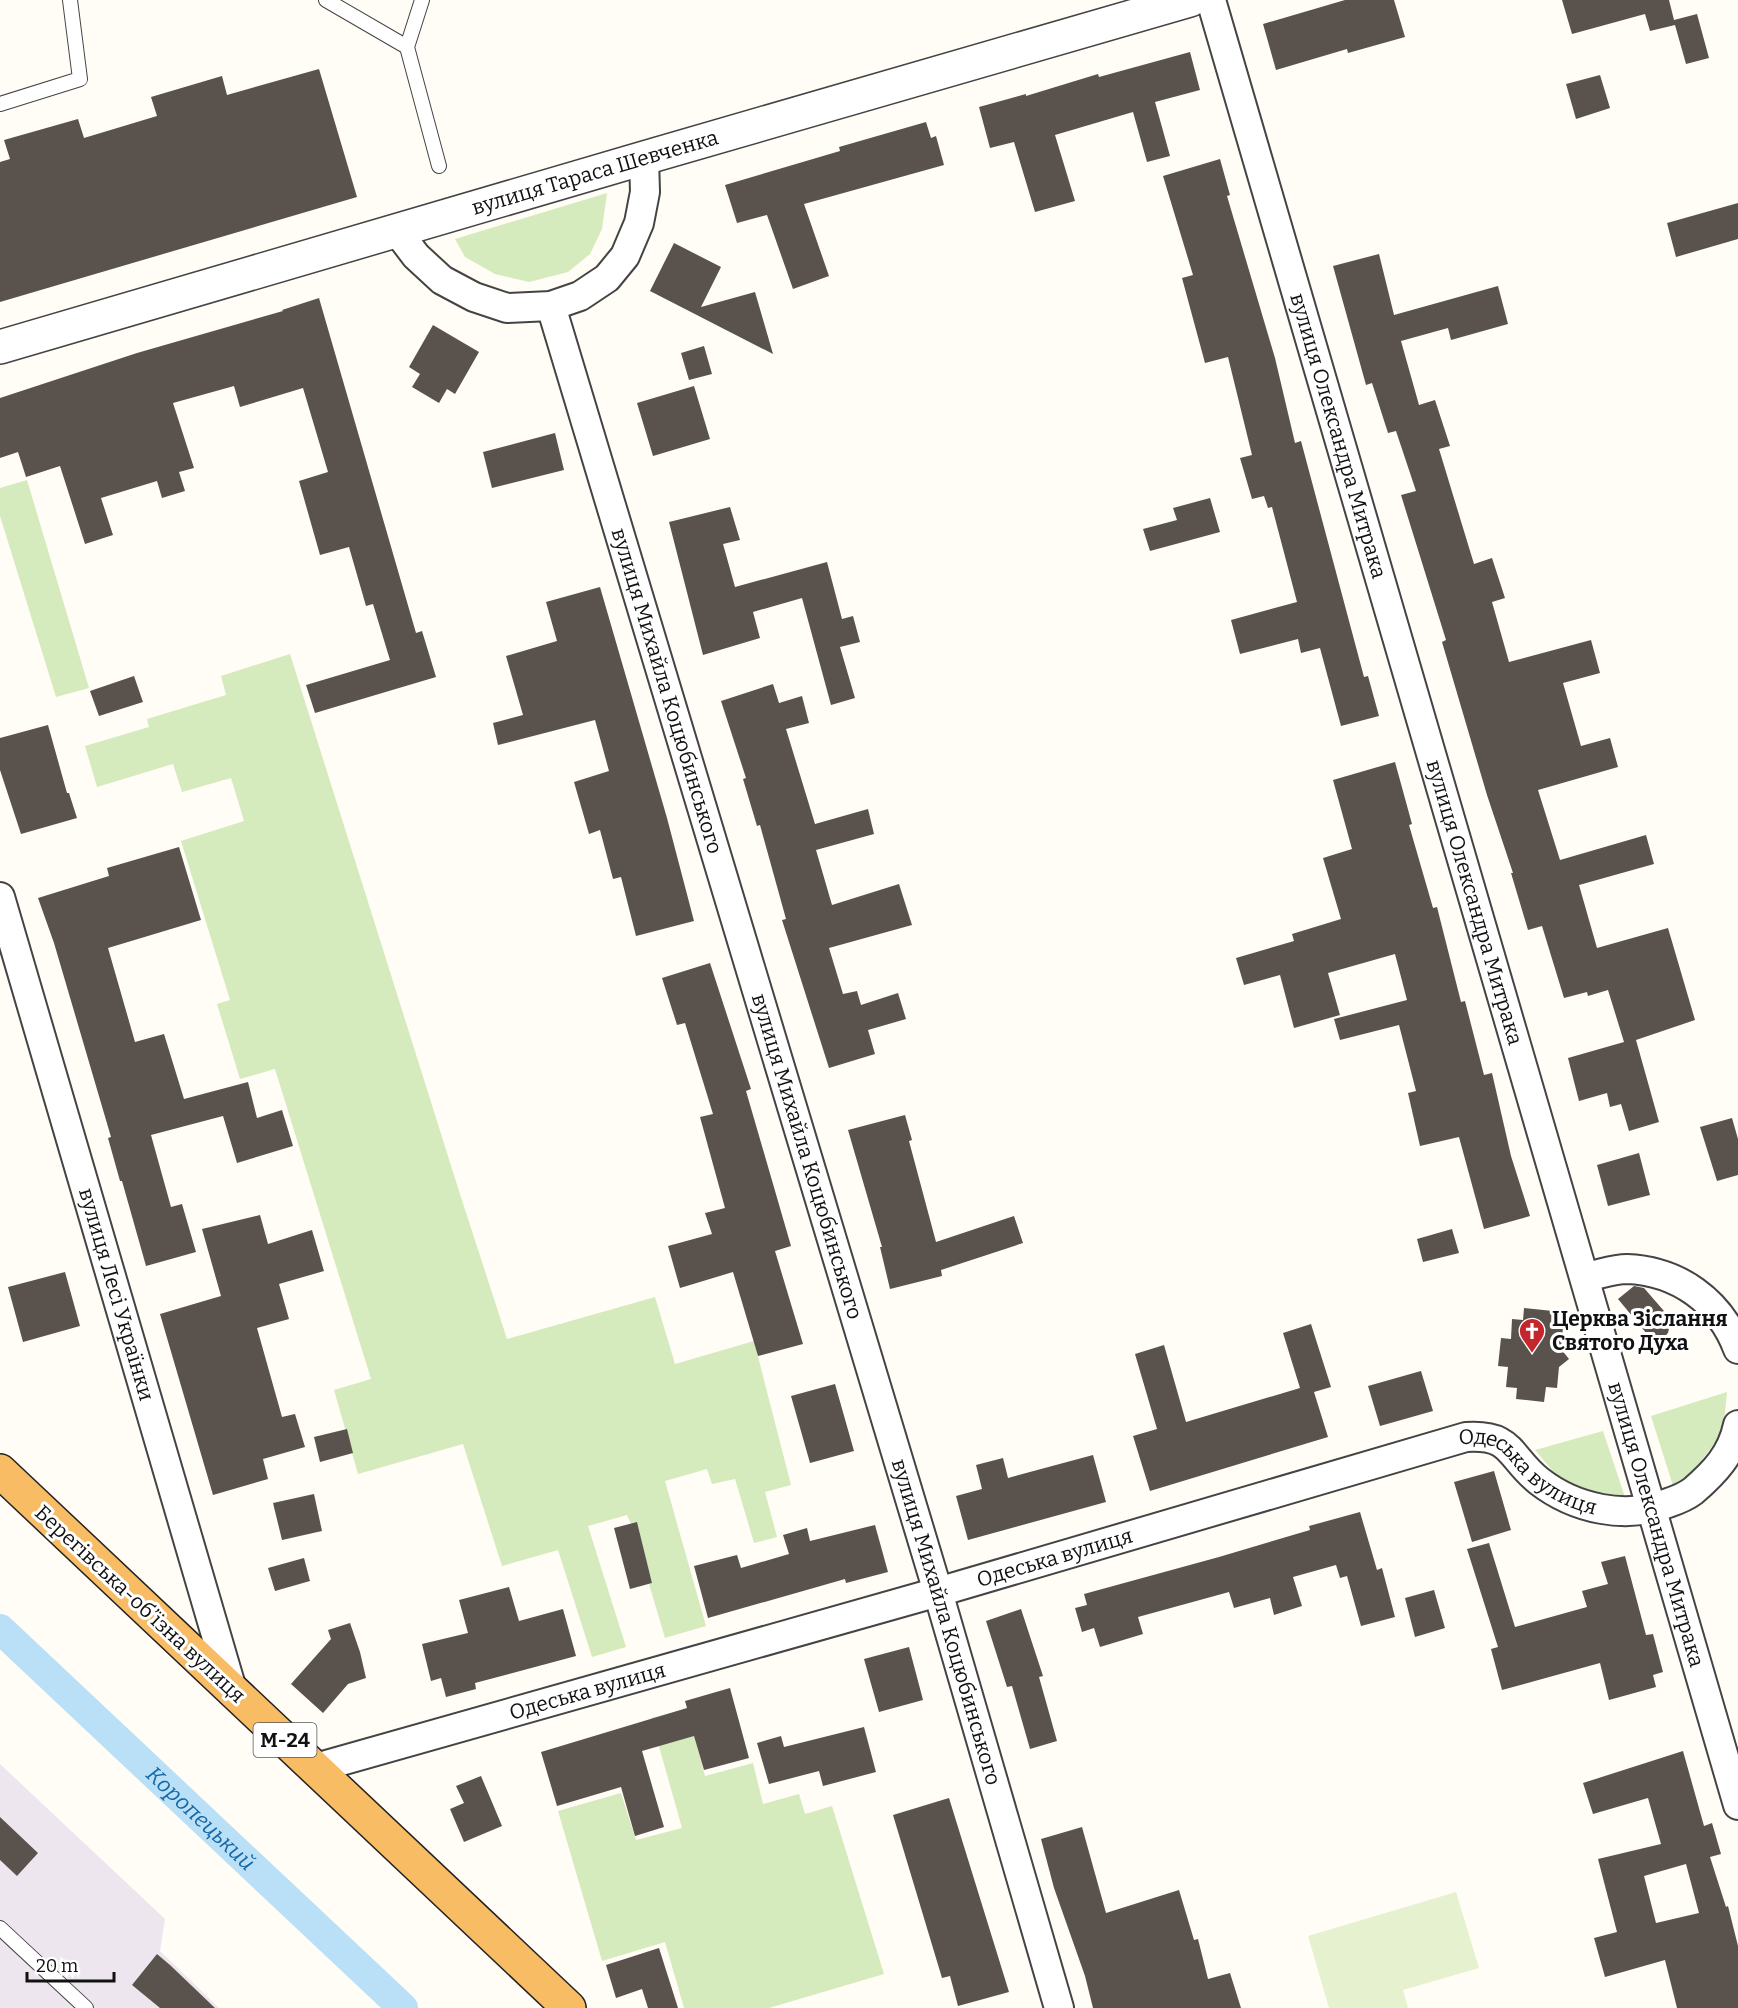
<svg xmlns="http://www.w3.org/2000/svg" width="1738" height="2008" font-family="Bitter,serif">
  <style>
    .industrial { fill: #eee6ef }
    .green { fill: #d5ebbd }
    .pitch { fill: #e6f2cf }
    .lines { fill: none; stroke-linecap: round; stroke-linejoin: round }
    .canal { stroke: #b9e0f7; stroke-width: 30 }
    .building { fill: #5a524d; fill-rule: evenodd }
    .service-casing { stroke: #444; stroke-width: 16 }
    .minor-casing { stroke: #444; stroke-width: 32 }
    .tertiary-casing { stroke: #444; stroke-width: 36 }
    .trunk-casing { stroke: #222; stroke-width: 36 }
    .service { stroke: #fff; stroke-width: 14 }
    .minor { stroke: #fff; stroke-width: 28 }
    .tertiary { stroke: #fff; stroke-width: 33 }
    .trunk { stroke: #f7bc64; stroke-width: 33 }
    .labels { text-anchor: middle; stroke-width: 6; stroke-linejoin: round; paint-order: stroke }
    .shield { fill: #fff; stroke: #585858; stroke-width: 1.5 }
    .shield-label { font-size: 20px; font-weight: bold; fill: #111 }
    .street-label { font-size: 21px; fill: #111; stroke: #fff }
    .poi-label { font-size: 21px; font-weight: bold; fill: #111; stroke: #fff; text-anchor: start }
    .water-label { font-size: 22px; font-style: italic; fill: #1768a6; stroke: #fff }
  </style>
  <rect width="100%" height="100%" fill="#fffdf5"/>
  <path class="industrial" d="M 0,1764 L 165,1919 L 160,1951 L 219,2008 L 0,2008 Z"/>
  <path class="green" d="M 607,193 L 602,229 L 590,254 L 568,272 L 529,282 L 495,274 L 465,257 L 455,239 Z
    M 27,480 L 89,688 L 56,697 L 0,516 L 0,488 Z
    M 290,654 L 459,1191 L 507,1339 L 655,1297 L 675,1364 L 754,1341 L 791,1485 L 765,1492 L 777,1537 L 754,1543 L 735,1479 L 712,1484 L 707,1469 L 665,1481 L 706,1626 L 665,1638 L 649,1584 L 652,1583 L 637,1523 L 631,1524 L 627,1515 L 588,1526 L 626,1647 L 592,1657 L 558,1550 L 502,1566 L 463,1444 L 358,1474 L 334,1390 L 371,1379 L 275,1069 L 240,1079 L 217,1004 L 230,1000 L 181,841 L 244,821 L 231,778 L 182,792 L 173,764 L 97,787 L 85,746 L 149,727 L 147,719 L 226,695 L 221,676 Z
    M 1727,1392 L 1723,1432 L 1694,1470 L 1673,1486 L 1651,1416 Z
    M 1603,1431 L 1625,1497 L 1607,1496 L 1561,1481 L 1535,1450 Z
    M 687,1709 L 705,1776 L 753,1763 L 763,1804 L 799,1794 L 805,1814 L 832,1806 L 884,1974 L 769,2008 L 684,2008 L 665,1942 L 602,1961 L 558,1811 L 621,1793 L 636,1840 L 682,1828 L 651,1718 Z"/>
  <path class="pitch" d="M 1456,1892 L 1479,1968 L 1403,1990 L 1408,2008 L 1329,2008 L 1308,1936 Z"/>
  <g class="lines">
    <path class="canal" id="s1" d="M 0,1629 L 403,2008"/>
  </g>
  <path class="building" d="M 1345,0 L 1394,0 L 1405,37 L 1348,53 L 1347,49 L 1276,70 L 1263,24 Z
    M 1562,0 L 1669,0 L 1674,20 L 1697,14 L 1709,58 L 1686,64 L 1675,25 L 1650,31 L 1645,14 L 1572,34 Z
    M 1190,52 L 1200,90 L 1155,102 L 1170,156 L 1147,162 L 1133,112 L 1055,135 L 1075,201 L 1035,212 L 1014,142 L 990,148 L 979,107 L 1026,94 L 1026,96 L 1098,74 L 1099,77 Z
    M 319,69 L 357,197 L 0,302 L 0,162 L 10,159 L 4,140 L 78,119 L 84,138 L 157,116 L 151,97 L 222,76 L 227,95 Z
    M 1600,75 L 1610,108 L 1576,119 L 1566,84 Z
    M 926,122 L 931,138 L 936,136 L 944,165 L 804,204 L 829,276 L 793,289 L 767,215 L 737,223 L 725,185 L 840,151 L 839,147 Z
    M 1220,159 L 1230,195 L 1227,196 L 1275,358 L 1295,443 L 1301,441 L 1364,677 L 1368,676 L 1379,716 L 1341,726 L 1320,648 L 1301,653 L 1298,639 L 1240,654 L 1231,620 L 1297,602 L 1272,507 L 1268,508 L 1264,496 L 1252,499 L 1240,458 L 1252,455 L 1228,357 L 1205,363 L 1182,278 L 1193,275 L 1163,176 Z
    M 1738,203 L 1738,239 L 1676,257 L 1667,223 Z
    M 674,243 L 721,267 L 701,307 L 755,292 L 773,354 L 650,291 Z
    M 1379,254 L 1394,315 L 1498,286 L 1508,324 L 1451,340 L 1448,328 L 1401,341 L 1419,405 L 1435,400 L 1450,446 L 1439,449 L 1474,564 L 1492,558 L 1505,598 L 1492,602 L 1509,662 L 1591,640 L 1600,673 L 1563,683 L 1581,746 L 1610,738 L 1618,767 L 1538,790 L 1560,860 L 1646,835 L 1654,864 L 1579,885 L 1597,948 L 1668,928 L 1695,1020 L 1636,1040 L 1659,1122 L 1629,1131 L 1621,1104 L 1610,1107 L 1607,1093 L 1579,1101 L 1568,1058 L 1624,1042 L 1608,990 L 1588,996 L 1587,992 L 1564,998 L 1542,926 L 1528,930 L 1511,873 L 1513,873 L 1487,795 L 1442,642 L 1446,640 L 1401,495 L 1416,491 L 1396,431 L 1388,433 L 1372,383 L 1366,385 L 1333,266 Z
    M 319,298 L 416,633 L 422,631 L 436,677 L 315,713 L 306,685 L 390,660 L 373,604 L 366,606 L 349,547 L 320,555 L 299,481 L 328,472 L 303,388 L 240,407 L 234,386 L 173,403 L 194,468 L 179,472 L 185,491 L 162,498 L 157,481 L 101,498 L 113,535 L 85,544 L 60,466 L 26,477 L 18,452 L 0,458 L 0,398 L 137,353 L 283,311 L 282,310 Z
    M 433,325 L 479,352 L 455,394 L 447,389 L 439,403 L 412,387 L 420,374 L 409,367 Z
    M 704,346 L 712,374 L 689,380 L 681,353 Z
    M 694,386 L 710,439 L 653,456 L 637,403 Z
    M 555,433 L 564,470 L 492,488 L 483,452 Z
    M 1210,498 L 1220,532 L 1150,551 L 1143,529 L 1177,520 L 1173,508 Z
    M 730,507 L 740,540 L 723,544 L 735,587 L 827,562 L 842,619 L 853,616 L 860,642 L 840,647 L 855,698 L 831,705 L 802,598 L 753,612 L 760,638 L 703,655 L 669,522 Z
    M 600,587 L 667,818 L 694,921 L 636,936 L 621,877 L 613,879 L 600,830 L 589,834 L 574,782 L 609,771 L 595,720 L 498,745 L 493,723 L 523,715 L 506,656 L 557,641 L 546,602 Z
    M 134,676 L 143,702 L 99,716 L 90,691 Z
    M 773,684 L 779,703 L 802,696 L 809,723 L 786,729 L 815,824 L 868,809 L 874,834 L 816,850 L 832,905 L 899,884 L 912,925 L 829,948 L 843,994 L 857,991 L 861,1005 L 898,993 L 906,1019 L 868,1030 L 875,1054 L 829,1068 L 782,920 L 786,919 L 760,825 L 757,826 L 743,779 L 746,778 L 721,701 Z
    M 48,725 L 67,793 L 69,793 L 77,818 L 21,834 L 0,770 L 0,738 Z
    M 1395,762 L 1412,824 L 1409,825 L 1433,908 L 1437,907 L 1461,1002 L 1465,1001 L 1484,1075 L 1492,1073 L 1511,1156 L 1530,1216 L 1484,1229 L 1459,1137 L 1420,1146 L 1408,1093 L 1416,1091 L 1399,1025 L 1340,1040 L 1334,1019 L 1407,1000 L 1395,954 L 1328,973 L 1340,1015 L 1294,1028 L 1280,975 L 1244,985 L 1236,958 L 1294,941 L 1292,934 L 1341,919 L 1323,858 L 1352,849 L 1333,780 Z
    M 179,847 L 201,920 L 108,948 L 135,1042 L 164,1034 L 184,1099 L 248,1082 L 257,1118 L 282,1110 L 293,1146 L 237,1163 L 223,1116 L 151,1135 L 171,1207 L 182,1204 L 196,1252 L 146,1266 L 122,1181 L 120,1181 L 108,1138 L 111,1137 L 54,943 L 38,898 L 109,876 L 107,868 Z
    M 710,963 L 751,1089 L 746,1091 L 791,1246 L 775,1251 L 803,1344 L 758,1356 L 733,1272 L 680,1288 L 668,1246 L 712,1234 L 705,1213 L 725,1208 L 700,1117 L 713,1114 L 685,1023 L 677,1025 L 662,978 Z
    M 905,1115 L 912,1140 L 909,1141 L 936,1242 L 1014,1216 L 1023,1243 L 941,1270 L 942,1276 L 890,1289 L 880,1247 L 882,1247 L 848,1130 Z
    M 1732,1118 L 1738,1139 L 1738,1175 L 1717,1181 L 1700,1127 Z
    M 1639,1153 L 1650,1195 L 1608,1206 L 1597,1165 Z
    M 260,1215 L 268,1244 L 312,1230 L 324,1271 L 279,1284 L 289,1319 L 257,1328 L 282,1417 L 295,1414 L 305,1447 L 263,1459 L 268,1479 L 213,1495 L 160,1314 L 221,1296 L 202,1229 Z
    M 1452,1229 L 1459,1253 L 1423,1262 L 1417,1239 Z
    M 65,1272 L 80,1326 L 23,1342 L 8,1287 Z
    M 1634,1286 L 1644,1288 L 1664,1311 L 1670,1324 L 1668,1333 L 1665,1336 L 1657,1338 L 1647,1334 L 1618,1299 Z
    M 1524,1308 L 1553,1311 L 1551,1326 L 1563,1327 L 1561,1349 L 1569,1359 L 1559,1367 L 1557,1388 L 1546,1387 L 1544,1402 L 1516,1399 L 1517,1388 L 1506,1387 L 1508,1367 L 1498,1366 L 1501,1338 L 1511,1339 L 1512,1319 L 1523,1320 Z
    M 1311,1324 L 1331,1387 L 1314,1392 L 1328,1437 L 1150,1491 L 1133,1436 L 1157,1429 L 1135,1354 L 1164,1345 L 1186,1422 L 1300,1388 L 1283,1333 Z
    M 1421,1371 L 1433,1411 L 1380,1426 L 1368,1386 Z
    M 835,1384 L 854,1451 L 810,1463 L 791,1396 Z
    M 347,1429 L 353,1453 L 320,1462 L 314,1437 Z
    M 1093,1455 L 1106,1502 L 968,1540 L 956,1496 L 982,1489 L 976,1465 L 1003,1458 L 1008,1478 Z
    M 1494,1471 L 1511,1530 L 1472,1542 L 1454,1482 Z
    M 314,1494 L 322,1531 L 282,1540 L 273,1503 Z
    M 1360,1512 L 1377,1570 L 1382,1568 L 1395,1617 L 1361,1626 L 1347,1576 L 1340,1578 L 1336,1565 L 1293,1577 L 1302,1606 L 1274,1615 L 1270,1598 L 1234,1608 L 1229,1592 L 1138,1617 L 1143,1634 L 1100,1647 L 1094,1628 L 1082,1632 L 1075,1608 L 1087,1605 L 1084,1594 L 1219,1557 L 1310,1530 L 1309,1526 Z
    M 637,1522 L 652,1583 L 630,1589 L 614,1528 Z
    M 875,1525 L 888,1572 L 846,1583 L 845,1579 L 708,1618 L 694,1566 L 737,1555 L 741,1568 L 789,1554 L 783,1535 L 807,1528 L 810,1541 Z
    M 1489,1543 L 1515,1627 L 1587,1607 L 1582,1591 L 1608,1584 L 1601,1562 L 1625,1556 L 1646,1635 L 1653,1634 L 1663,1672 L 1653,1675 L 1656,1687 L 1609,1700 L 1600,1663 L 1502,1690 L 1491,1649 L 1498,1647 L 1467,1549 Z
    M 304,1558 L 310,1581 L 275,1591 L 268,1568 Z
    M 509,1587 L 519,1621 L 563,1609 L 576,1656 L 475,1683 L 476,1689 L 446,1697 L 441,1678 L 431,1681 L 422,1644 L 468,1633 L 459,1600 Z
    M 1434,1590 L 1445,1628 L 1415,1637 L 1405,1598 Z
    M 1021,1609 L 1043,1676 L 1039,1677 L 1057,1741 L 1030,1749 L 1012,1686 L 1007,1687 L 986,1621 Z
    M 350,1623 L 360,1652 L 366,1678 L 348,1684 L 323,1713 L 291,1684 L 331,1639 L 328,1630 Z
    M 909,1647 L 923,1700 L 879,1712 L 864,1659 Z
    M 730,1688 L 749,1758 L 704,1770 L 694,1736 L 642,1751 L 664,1827 L 635,1836 L 621,1787 L 557,1806 L 541,1752 L 687,1708 L 685,1701 Z
    M 864,1727 L 876,1772 L 823,1786 L 819,1771 L 769,1784 L 757,1743 L 781,1736 L 784,1747 Z
    M 1683,1751 L 1704,1826 L 1712,1823 L 1721,1854 L 1710,1857 L 1726,1907 L 1728,1906 L 1738,1946 L 1738,2008 L 1677,2008 L 1665,1960 L 1605,1977 L 1594,1938 L 1617,1932 L 1598,1859 L 1661,1844 L 1648,1798 L 1593,1814 L 1583,1783 ZM 1686,1864 L 1699,1913 L 1656,1923 L 1644,1876 Z
    M 481,1776 L 502,1826 L 464,1842 L 450,1809 L 464,1803 L 456,1786 Z
    M 949,1798 L 1009,1992 L 958,2006 L 950,1976 L 942,1978 L 893,1815 Z
    M 0,1817 L 38,1853 L 17,1876 L 0,1860 Z
    M 1082,1827 L 1106,1913 L 1179,1890 L 1194,1940 L 1198,1939 L 1208,1979 L 1230,1973 L 1241,2008 L 1093,2008 L 1085,1976 L 1054,1888 L 1041,1839 Z
    M 659,1948 L 678,2008 L 648,2008 L 642,1989 L 616,1998 L 606,1965 Z
    M 157,1954 L 170,1965 L 215,2008 L 160,2008 L 132,1985 Z"/>
  <g class="lines">
    <g class="service-casing">
      <path id="service" d="M 326,0 L 407,47
        M 422,0 L 407,47 L 439,166
        M 0,104 L 80,79 L 70,0
        M 0,1928 L 86,2008"/>
    </g>
    <g class="minor-casing">
      <g id="minor">
        <path id="s2" d="M 1211,0 L 1738,1805"/>
        <path d="M 397,231 L 416,256 L 442,280 L 474,297 L 507,308 L 551,306 L 580,296 L 607,278 L 625,256 L 639,223 L 645,192 L 644,158"/>
        <path id="s3" d="M 551,306 L 938,1592 L 1059,2008"/>
        <path id="s4" d="M 0,897 L 233,1693"/>
        <path d="M 1585,1277 C 1598,1275 1613,1269 1627,1269 C 1678,1271 1720,1301 1738,1349"/>
        <path id="s5" d="M 316,1768 L 938,1592 L 1466,1437 C 1513,1434 1508,1456 1539,1481 C 1575,1509 1626,1520 1668,1503 C 1677,1500 1685,1497 1693,1491 C 1715,1472 1732,1454 1738,1425"/>
      </g>
    </g>
    <g class="tertiary-casing">
      <g id="tertiary">
        <path id="s6" d="M 0,347 L 644,158 L 1190,0"/>
      </g>
    </g>
    <g class="trunk-casing">
      <path id="trunk" d="M 0,1471 L 569,2008"/>
    </g>
    <use href="#service" class="service"/>
    <use href="#minor" class="minor"/>
    <use href="#tertiary" class="tertiary"/>
    <use href="#trunk" class="trunk"/>
  </g>
  <defs>
    <g id="church-pin" transform="scale(1.35)"><path d="M0 17L-7.5 6A9.5 9.5 0 1 1 7.5 6Z" fill="#c4262e" stroke="#fff"/><path d="M-1.2-6h2.4v3.5h3.3v2.4h-3.3V6h-2.4V-.1h-3.3v-2.4h3.3Z" fill="#fff"/></g>
  </defs>
  <g fill-rule="evenodd">
    <use href="#church-pin" x="1532" y="1331"/>
  </g>
  <g class="labels">
    <rect class="shield" x="253.5" y="1723" width="63" height="34" rx="4.5"/>
    <g class="shield-label">
      <text x="285" y="1747">М-24</text>
    </g>
    <g class="street-label">
      <text dy="7" stroke="none"><textPath href="#s6" startOffset="620">вулиця Тараса Шевченка</textPath></text>
      <text dy="7" stroke="none"><textPath href="#s2" startOffset="454">вулиця Олександра Митрака</textPath></text>
      <text dy="7" stroke="none"><textPath href="#s3" startOffset="402">вулиця Михайла Коцюбинського</textPath></text>
      <text dy="7" stroke="none"><textPath href="#s2" startOffset="940">вулиця Олександра Митрака</textPath></text>
      <text dy="7" stroke="none"><textPath href="#s3" startOffset="888">вулиця Михайла Коцюбинського</textPath></text>
      <text dy="7" stroke="none"><textPath href="#s4" startOffset="414">вулиця Лесі Українки</textPath></text>
      <text dy="7" stroke="none"><textPath href="#s5" startOffset="1270">Одеська вулиця</textPath></text>
      <text dy="7" stroke="none"><textPath href="#s2" startOffset="1588">вулиця Олександра Митрака</textPath></text>
      <text dy="7" stroke="none"><textPath href="#s5" startOffset="768">Одеська вулиця</textPath></text>
      <text transform="translate(140 1604) rotate(43)" y="7">Берегівська-обʼїзна вулиця</text>
      <text dy="7" stroke="none"><textPath href="#s3" startOffset="1374">вулиця Михайла Коцюбинського</textPath></text>
      <text dy="7" stroke="none"><textPath href="#s5" startOffset="282">Одеська вулиця</textPath></text>
    </g>
    <g class="poi-label">
      <text x="1552" y="1326">Церква Зіслання<tspan x="1552" dy="24">Святого Духа</tspan></text>
    </g>
    <g class="water-label">
      <text dy="8" stroke="none"><textPath href="#s1" startOffset="276">Коропецький</textPath></text>
    </g>
  </g>
  <path d="M27 1972v9h87v-9" fill="none" stroke="#111111" stroke-width="3"/>
  <text x="36" y="1972" font-size="18" fill="#111111" stroke="#ffffff" stroke-width="4.5" paint-order="stroke">20 m</text>
</svg>
